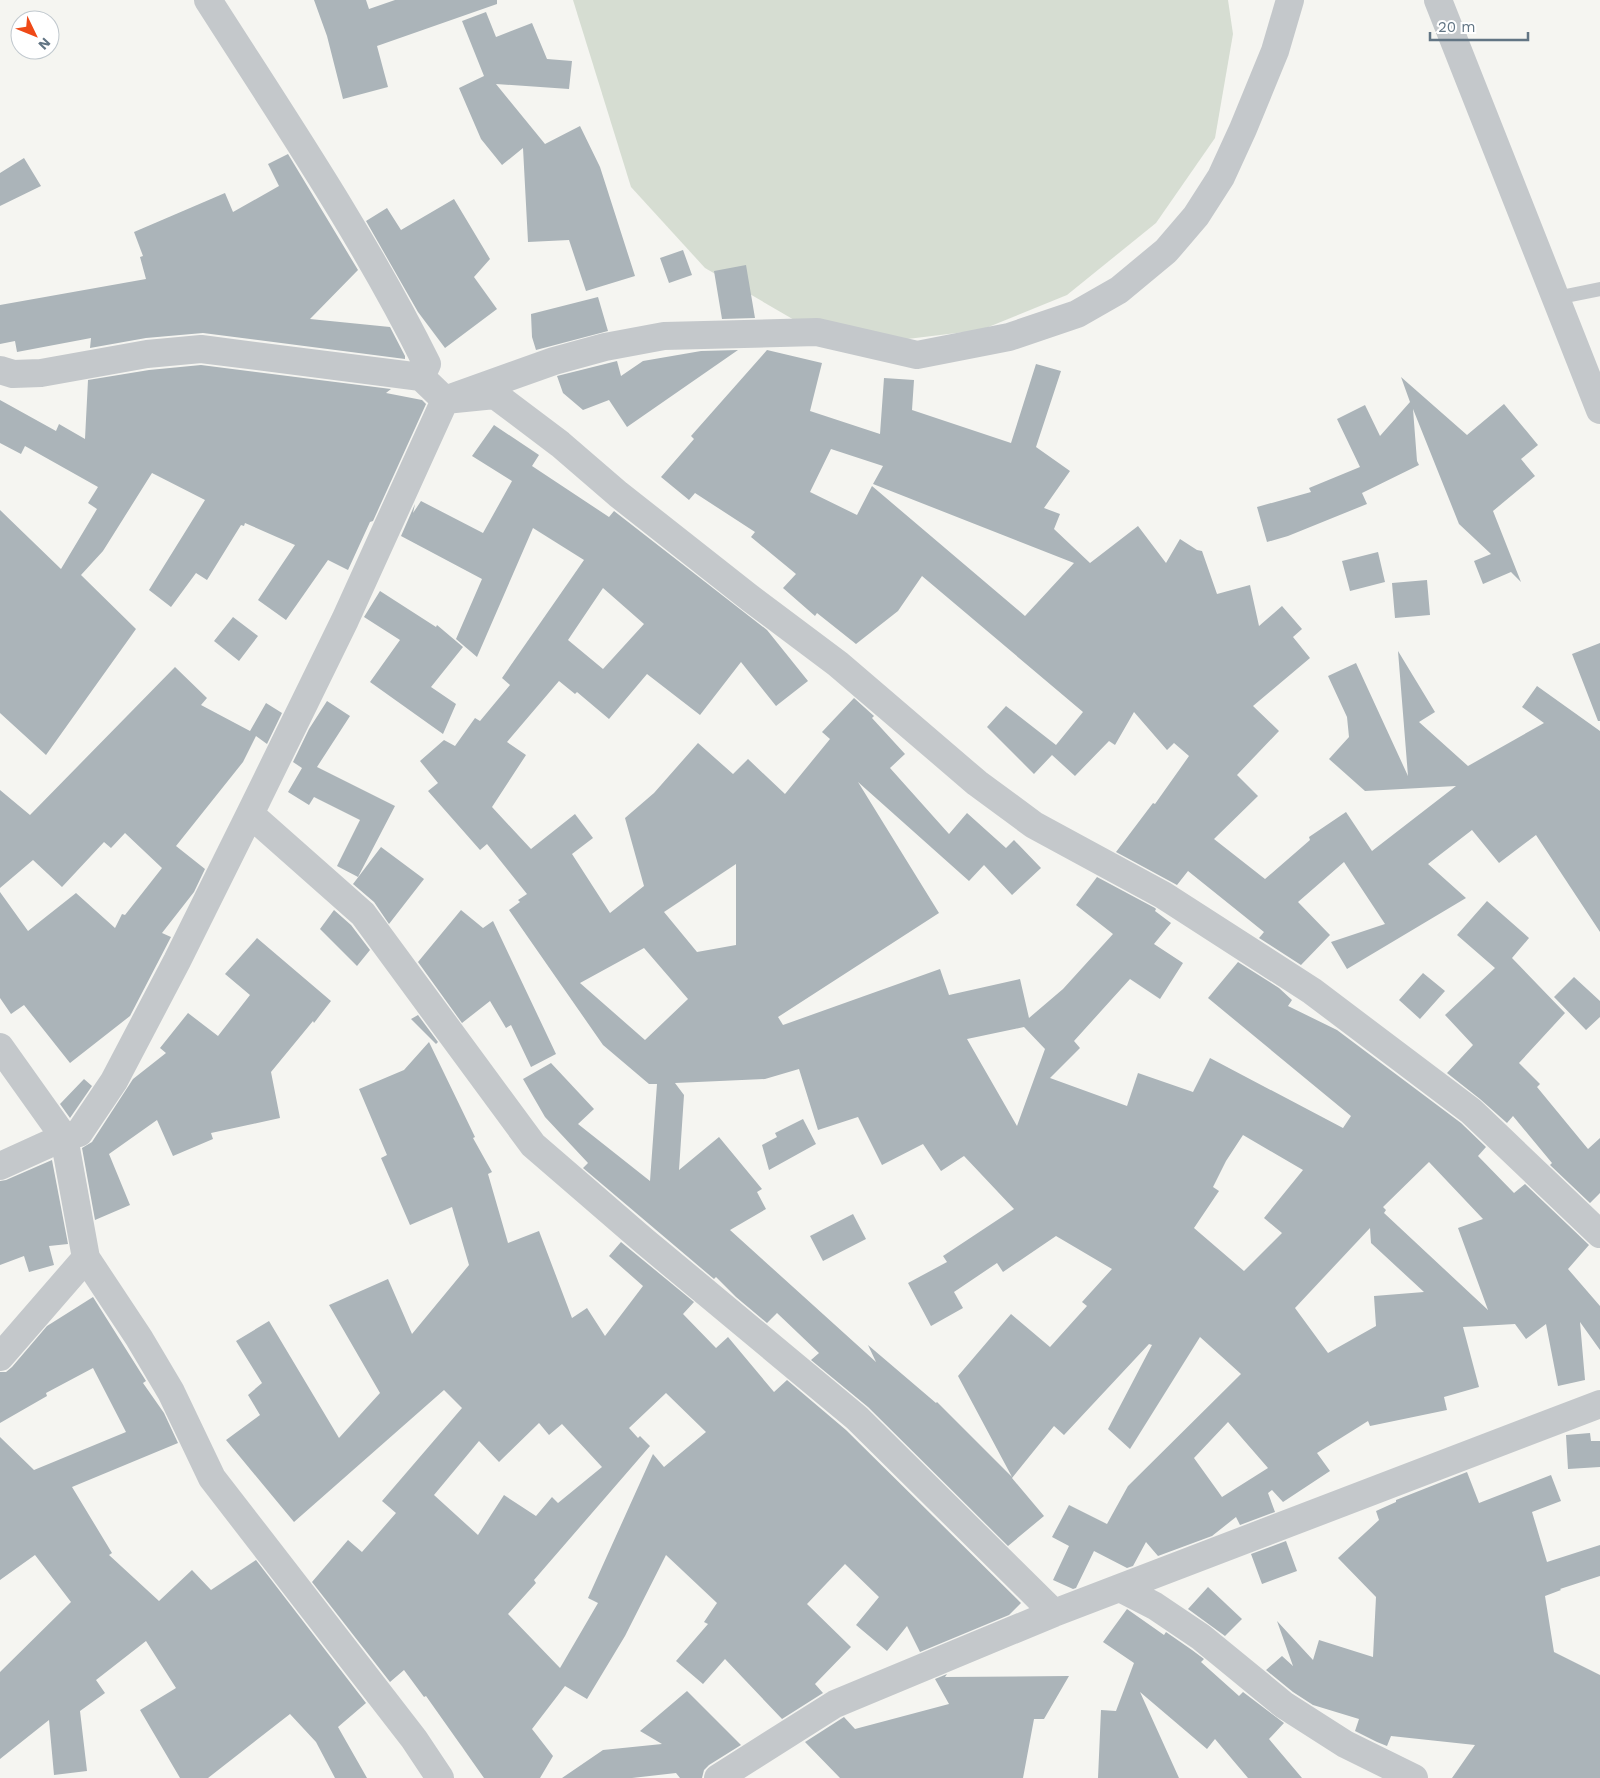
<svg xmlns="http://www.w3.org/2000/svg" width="1600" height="1778" font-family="'Work Sans',sans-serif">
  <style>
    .green { fill: #d6ddd2 }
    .building { fill: #abb4b9; fill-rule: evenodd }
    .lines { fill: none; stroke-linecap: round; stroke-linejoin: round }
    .service { stroke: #c4c8cb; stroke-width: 14 }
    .minor { stroke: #c4c8cb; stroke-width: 28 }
    .tertiary { stroke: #c4c8cb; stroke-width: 28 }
  </style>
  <rect width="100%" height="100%" fill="#f5f5f1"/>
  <path class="green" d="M 573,0 L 1228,0 L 1233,34 L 1215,138 L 1156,223 L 1067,295 L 981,330 L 891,341 L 796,321 L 705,268 L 631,187 Z"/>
  <path class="building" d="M 314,0 L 366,0 L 369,9 L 395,0 L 497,0 L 497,4 L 377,46 L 388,87 L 343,99 L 327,36 Z
    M 486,12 L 496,37 L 532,23 L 547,59 L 572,61 L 569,89 L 496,84 L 545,144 L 580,126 L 600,167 L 635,276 L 586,291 L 569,240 L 528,242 L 523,148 L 502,165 L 481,139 L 459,88 L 484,76 L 462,21 Z
    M 288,154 L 358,270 L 310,319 L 390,327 L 405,356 L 405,359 L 203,333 L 146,338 L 90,348 L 91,338 L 17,352 L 15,341 L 0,344 L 0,305 L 146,279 L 140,257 L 143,256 L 134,232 L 225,193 L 233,212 L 279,186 L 268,164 Z
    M 24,158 L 41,186 L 0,206 L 0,173 Z
    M 454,199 L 490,259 L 474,277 L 497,309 L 445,348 L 418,312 L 366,221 L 387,208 L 401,230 Z
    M 683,250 L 692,275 L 669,283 L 660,258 Z
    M 746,265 L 755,318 L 722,319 L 714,271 Z
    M 598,297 L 608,331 L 536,350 L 532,337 L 531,314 Z
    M 738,350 L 627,427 L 609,400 L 583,410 L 563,393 L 557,376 L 617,361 L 621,376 L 643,361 L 701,351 Z
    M 767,350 L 822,363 L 810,411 L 880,434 L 884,378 L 914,380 L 912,410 L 1011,443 L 1036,364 L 1061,371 L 1036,447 L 1070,471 L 1044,508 L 1060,514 L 1054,529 L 1090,563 L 1138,526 L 1166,563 L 1180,539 L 1197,550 L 1202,551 L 1217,594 L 1250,585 L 1259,626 L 1282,606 L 1302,629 L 1293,637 L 1310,658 L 1253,706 L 1279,731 L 1237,775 L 1258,796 L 1214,839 L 1265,879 L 1310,840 L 1309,837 L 1346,812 L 1372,851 L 1456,786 L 1365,791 L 1329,759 L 1349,737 L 1347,717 L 1328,676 L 1356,663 L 1408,776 L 1398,651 L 1435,712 L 1419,722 L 1468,766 L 1544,723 L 1522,707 L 1537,686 L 1600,731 L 1600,932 L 1536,835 L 1499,863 L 1472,830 L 1428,864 L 1466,898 L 1347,969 L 1331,942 L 1385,924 L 1344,862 L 1298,902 L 1330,935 L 1301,965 L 1259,938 L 1264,932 L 1188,871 L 1177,885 L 1116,852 L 1153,803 L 1155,804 L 1189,756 L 1174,743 L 1167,750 L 1134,712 L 1115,745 L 1109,741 L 1075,776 L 1052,755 L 1034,774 L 987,727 L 1006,706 L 1056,745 L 1083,712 L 922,576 L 898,611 L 856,644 L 817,613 L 815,616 L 783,588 L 796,574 L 751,537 L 755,532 L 695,493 L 689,500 L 661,477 L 694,439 L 691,436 ZM 831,449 L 883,466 L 873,484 L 1074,563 L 1025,616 L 872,486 L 857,515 L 810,492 Z
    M 201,365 L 391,389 L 386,393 L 422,400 L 426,404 L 373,521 L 370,522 L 348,570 L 328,560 L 286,620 L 258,600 L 295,545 L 245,523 L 244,526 L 241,525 L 207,580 L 196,573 L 171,607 L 149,590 L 205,500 L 152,473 L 103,551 L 81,575 L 136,629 L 46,755 L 0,713 L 0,510 L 61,569 L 97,509 L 88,503 L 98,487 L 25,446 L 21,454 L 0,443 L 0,400 L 56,431 L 59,424 L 85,439 L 88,380 L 149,370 Z
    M 1401,377 L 1467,435 L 1504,404 L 1538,445 L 1521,459 L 1535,476 L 1493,511 L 1521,582 L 1511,572 L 1483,584 L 1474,561 L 1491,554 L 1459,524 L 1413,409 L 1417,461 L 1419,465 L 1362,493 L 1367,504 L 1288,536 L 1267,542 L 1257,507 L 1311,492 L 1309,488 L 1360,467 L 1337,419 L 1365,405 L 1380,436 L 1410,402 Z
    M 494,425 L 539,455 L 532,466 L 609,517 L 614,511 L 767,630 L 808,681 L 776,706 L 741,662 L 700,715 L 647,674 L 609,719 L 577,692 L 575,694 L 559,681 L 507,742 L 526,755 L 492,807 L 531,849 L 575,814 L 593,838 L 572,854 L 610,913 L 644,886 L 625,818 L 654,793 L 698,743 L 733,774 L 748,759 L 785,794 L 830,739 L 822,732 L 854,698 L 874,716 L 872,718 L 905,754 L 890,768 L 949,834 L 967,813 L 1006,848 L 1014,840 L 1041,868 L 1012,895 L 984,865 L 969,881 L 858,782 L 939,913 L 778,1017 L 783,1025 L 940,969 L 949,995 L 1020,979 L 1029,1018 L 1063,989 L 1113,934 L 1076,905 L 1097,877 L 1155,908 L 1156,909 L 1155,911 L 1171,923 L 1154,944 L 1183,963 L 1160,999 L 1130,979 L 1074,1041 L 1080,1048 L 1050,1078 L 1127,1106 L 1138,1073 L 1193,1092 L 1210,1058 L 1343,1128 L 1351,1116 L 1208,998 L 1238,962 L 1279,988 L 1292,1000 L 1288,1006 L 1337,1030 L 1461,1123 L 1486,1147 L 1478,1156 L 1514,1193 L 1525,1184 L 1589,1245 L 1568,1269 L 1600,1306 L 1600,1350 L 1580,1322 L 1585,1380 L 1558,1386 L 1546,1324 L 1526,1339 L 1515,1324 L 1463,1327 L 1479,1387 L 1444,1397 L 1447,1410 L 1370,1426 L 1368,1421 L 1317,1453 L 1330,1471 L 1283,1502 L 1272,1490 L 1268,1493 L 1275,1512 L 1240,1525 L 1236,1517 L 1212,1536 L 1158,1556 L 1146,1542 L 1133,1566 L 1127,1568 L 1094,1551 L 1076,1588 L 1073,1589 L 1053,1580 L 1069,1546 L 1052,1537 L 1069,1505 L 1107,1524 L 1128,1486 L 1241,1374 L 1200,1337 L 1130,1449 L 1108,1429 L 1152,1345 L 1149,1344 L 1064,1435 L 1054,1426 L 1012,1478 L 1044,1516 L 1008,1546 L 868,1407 L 811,1360 L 819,1353 L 777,1313 L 767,1323 L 736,1297 L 716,1277 L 714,1279 L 583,1168 L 588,1163 L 545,1117 L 523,1079 L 551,1063 L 594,1109 L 578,1124 L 650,1181 L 657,1084 L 649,1084 L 603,1045 L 509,910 L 520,902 L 518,900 L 527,894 L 487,844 L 480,850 L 428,791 L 438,783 L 420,761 L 444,740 L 455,746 L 475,718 L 480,721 L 510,685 L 502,678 L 584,560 L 533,528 L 477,657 L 456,639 L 482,579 L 401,536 L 415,504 L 413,513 L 421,501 L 483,533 L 512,481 L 472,456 ZM 603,588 L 644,624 L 603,669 L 568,640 ZM 736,864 L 736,945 L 697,952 L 664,912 ZM 644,948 L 688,999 L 645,1040 L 580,983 ZM 1024,1027 L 1045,1049 L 1017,1126 L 967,1039 ZM 799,1069 L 818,1130 L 858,1117 L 882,1165 L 923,1144 L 941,1171 L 964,1156 L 1014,1209 L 943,1256 L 947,1262 L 908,1283 L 931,1326 L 963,1308 L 954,1292 L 997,1263 L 1003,1272 L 1056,1236 L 1112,1269 L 1082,1302 L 1087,1306 L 1050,1347 L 1011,1314 L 958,1376 L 1012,1477 L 937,1402 L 936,1403 L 868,1345 L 876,1362 L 730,1230 L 766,1209 L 757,1192 L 762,1189 L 719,1137 L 679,1170 L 684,1095 L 675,1083 L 765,1079 ZM 1243,1135 L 1303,1170 L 1264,1218 L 1282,1233 L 1244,1271 L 1194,1228 L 1219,1191 L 1213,1187 L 1226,1161 ZM 1429,1162 L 1483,1219 L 1458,1228 L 1488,1310 L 1384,1213 L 1386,1210 L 1383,1207 ZM 1370,1228 L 1371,1243 L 1424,1292 L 1374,1296 L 1376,1326 L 1328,1353 L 1295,1308 ZM 1228,1422 L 1268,1468 L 1222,1497 L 1194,1458 Z
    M 1378,552 L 1385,582 L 1350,591 L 1342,561 Z
    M 1427,580 L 1430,615 L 1395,618 L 1392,583 Z
    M 380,591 L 436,627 L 437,625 L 463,647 L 431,687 L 456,704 L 443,734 L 370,682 L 400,640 L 364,617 Z
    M 233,617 L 258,636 L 239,661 L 214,641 Z
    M 1600,643 L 1600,721 L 1598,721 L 1572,654 Z
    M 175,667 L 207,698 L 201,705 L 250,731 L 266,703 L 282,713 L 267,744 L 256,736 L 243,762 L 176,846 L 205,869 L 194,892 L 162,933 L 171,937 L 130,1016 L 70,1063 L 24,1005 L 11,1014 L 0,998 L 0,892 L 28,931 L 76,893 L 115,928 L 122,914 L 125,915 L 162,868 L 125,833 L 111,848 L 104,842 L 62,887 L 33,860 L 0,888 L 0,790 L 30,815 Z
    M 327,701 L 350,716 L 317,767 L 395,806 L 358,877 L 337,866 L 360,820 L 314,797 L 309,805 L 288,792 L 302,768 L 293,762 L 309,729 Z
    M 381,847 L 424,879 L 389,924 L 374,902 L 353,884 Z
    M 1487,901 L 1529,938 L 1512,958 L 1565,1013 L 1519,1063 L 1540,1084 L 1537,1087 L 1588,1149 L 1600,1138 L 1600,1193 L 1590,1203 L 1550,1165 L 1552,1163 L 1513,1116 L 1507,1123 L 1480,1099 L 1447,1073 L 1473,1045 L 1445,1015 L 1495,968 L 1457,935 Z
    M 334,910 L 351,925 L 370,950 L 357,966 L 320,929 Z
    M 461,910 L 483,928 L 493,921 L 556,1054 L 531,1067 L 511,1025 L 506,1028 L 490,1001 L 462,1023 L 418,962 Z
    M 257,938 L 331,1001 L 314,1023 L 313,1021 L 271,1072 L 280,1118 L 211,1133 L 213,1139 L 173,1156 L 157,1120 L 109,1154 L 130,1205 L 95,1220 L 82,1148 L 92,1142 L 133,1079 L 166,1053 L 160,1048 L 188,1013 L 218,1036 L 250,995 L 225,974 Z
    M 1423,973 L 1445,991 L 1420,1019 L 1399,1000 Z
    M 1574,977 L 1600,1001 L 1600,1017 L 1586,1030 L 1554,997 Z
    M 418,1015 L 438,1042 L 436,1044 L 411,1019 Z
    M 429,1042 L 475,1137 L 473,1138 L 492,1172 L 488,1174 L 508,1243 L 539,1231 L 572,1318 L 587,1308 L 605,1336 L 643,1286 L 609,1256 L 621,1242 L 694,1302 L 683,1314 L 716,1348 L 728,1337 L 774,1392 L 787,1380 L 846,1430 L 1021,1603 L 1009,1615 L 920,1652 L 907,1626 L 887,1651 L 856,1625 L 879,1597 L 845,1564 L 807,1604 L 851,1647 L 815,1684 L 823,1693 L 782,1719 L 725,1659 L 703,1684 L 676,1661 L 708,1624 L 704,1622 L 717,1603 L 666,1555 L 625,1636 L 587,1699 L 565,1686 L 532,1729 L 553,1756 L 540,1778 L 484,1778 L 426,1696 L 424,1697 L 404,1670 L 390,1682 L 312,1582 L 348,1540 L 362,1552 L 396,1513 L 382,1501 L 462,1408 L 444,1390 L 294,1522 L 226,1440 L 260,1415 L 248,1395 L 262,1383 L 236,1341 L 269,1321 L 339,1438 L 380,1393 L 329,1305 L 388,1279 L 412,1334 L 469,1265 L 452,1207 L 410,1225 L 381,1158 L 387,1155 L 359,1089 L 404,1070 ZM 666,1393 L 706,1432 L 664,1467 L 653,1454 L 588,1598 L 598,1603 L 560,1668 L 508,1614 L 536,1583 L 534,1580 L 650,1446 L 640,1436 L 638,1438 L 629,1428 ZM 539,1423 L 549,1435 L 562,1424 L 602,1467 L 558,1503 L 552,1497 L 536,1516 L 504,1495 L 478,1535 L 434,1495 L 479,1441 L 499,1462 Z
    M 84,1079 L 92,1086 L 70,1118 L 60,1104 Z
    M 803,1119 L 816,1144 L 769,1170 L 762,1145 L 777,1137 L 775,1133 Z
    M 52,1160 L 68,1244 L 49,1246 L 54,1265 L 29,1272 L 24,1256 L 0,1265 L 0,1181 L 6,1180 Z
    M 853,1214 L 866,1239 L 823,1261 L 810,1236 Z
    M 93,1297 L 146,1381 L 143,1383 L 164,1413 L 178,1443 L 72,1487 L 112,1553 L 109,1555 L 159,1601 L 192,1570 L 211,1590 L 256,1560 L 366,1703 L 338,1727 L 367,1778 L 335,1778 L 316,1742 L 290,1714 L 208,1778 L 180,1778 L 140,1710 L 176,1688 L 146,1641 L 96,1680 L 105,1693 L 80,1711 L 87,1771 L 54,1775 L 49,1720 L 0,1759 L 0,1672 L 71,1602 L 35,1555 L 0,1580 L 0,1437 L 34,1470 L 126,1432 L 93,1368 L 46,1393 L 47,1396 L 0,1423 L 0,1372 L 6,1372 L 12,1367 L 47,1326 Z
    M 1590,1433 L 1591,1441 L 1600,1441 L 1600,1467 L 1568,1469 L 1566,1435 Z
    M 1467,1472 L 1479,1503 L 1551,1475 L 1561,1501 L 1532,1512 L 1547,1562 L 1600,1545 L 1600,1576 L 1560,1589 L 1561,1590 L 1545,1596 L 1554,1652 L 1600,1675 L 1600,1778 L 1452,1778 L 1475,1745 L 1391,1736 L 1387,1746 L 1377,1742 L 1355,1731 L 1359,1719 L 1313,1705 L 1293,1692 L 1266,1670 L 1282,1656 L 1293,1666 L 1277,1621 L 1313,1660 L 1319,1640 L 1373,1657 L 1376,1597 L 1338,1558 L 1379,1520 L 1376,1511 L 1396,1502 L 1396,1500 Z
    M 1286,1541 L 1297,1571 L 1262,1584 L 1251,1554 Z
    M 1208,1587 L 1242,1619 L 1225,1636 L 1188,1609 Z
    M 1127,1609 L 1164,1635 L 1166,1632 L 1192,1650 L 1204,1659 L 1201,1662 L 1239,1696 L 1243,1692 L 1284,1723 L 1269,1739 L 1302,1778 L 1248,1778 L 1215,1739 L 1207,1749 L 1140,1692 L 1179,1778 L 1098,1778 L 1101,1710 L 1116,1711 L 1134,1663 L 1103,1642 Z
    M 947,1674 L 945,1677 L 1069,1676 L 1044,1719 L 1034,1719 L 1023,1778 L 840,1778 L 805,1742 L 844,1717 L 855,1729 L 949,1704 L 935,1679 Z
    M 687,1691 L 741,1745 L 709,1765 L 704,1770 L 702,1778 L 680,1778 L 676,1773 L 632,1778 L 562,1778 L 603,1750 L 662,1744 L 640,1731 Z"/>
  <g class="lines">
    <path class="service" d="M 1556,298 L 1600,289"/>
    <path class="minor" d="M 208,0 C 284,119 364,237 427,364 L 421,377
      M 0,370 L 13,374 L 41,373 L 147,354 L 201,349 L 421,377 L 445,400 L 495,395 L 560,444 L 618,494 L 750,598 L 838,664 L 977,783 L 1034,825 L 1163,895 L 1312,991 L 1471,1111 L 1600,1234
      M 250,814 L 363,914 L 533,1145 L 643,1240 L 857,1418 L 1054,1613
      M 0,1047 L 64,1137 L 86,1258 L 139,1338 L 171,1392 L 212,1478 L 414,1739 L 440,1778
      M 0,1166 L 64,1137 L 79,1133 L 114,1081 L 177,961 L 250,814 L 345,620 L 445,400 L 554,361 L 605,347 L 664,336 L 817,332 L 917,355 L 1009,337 L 1077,314 L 1119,290 L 1166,251 L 1196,216 L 1221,177 L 1243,129 L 1275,51 L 1290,0
      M 0,1357 L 86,1258
      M 1120,1588 L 1155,1606 L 1201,1637 L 1284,1705 L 1345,1744 L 1414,1778
      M 718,1778 L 835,1704 L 1054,1613 L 1600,1404"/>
    <path class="tertiary" d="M 1438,0 L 1600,410"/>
  </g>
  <g transform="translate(35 35) rotate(133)"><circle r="24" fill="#ffffff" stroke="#c0c8ce"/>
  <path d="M0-4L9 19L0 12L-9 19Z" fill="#ef4917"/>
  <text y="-8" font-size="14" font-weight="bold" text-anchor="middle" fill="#627584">N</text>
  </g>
  <path d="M1430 32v8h98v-8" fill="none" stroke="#627584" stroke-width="2.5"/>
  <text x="1438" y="32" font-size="15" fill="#627584" stroke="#ffffff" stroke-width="4" paint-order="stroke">20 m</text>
</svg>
